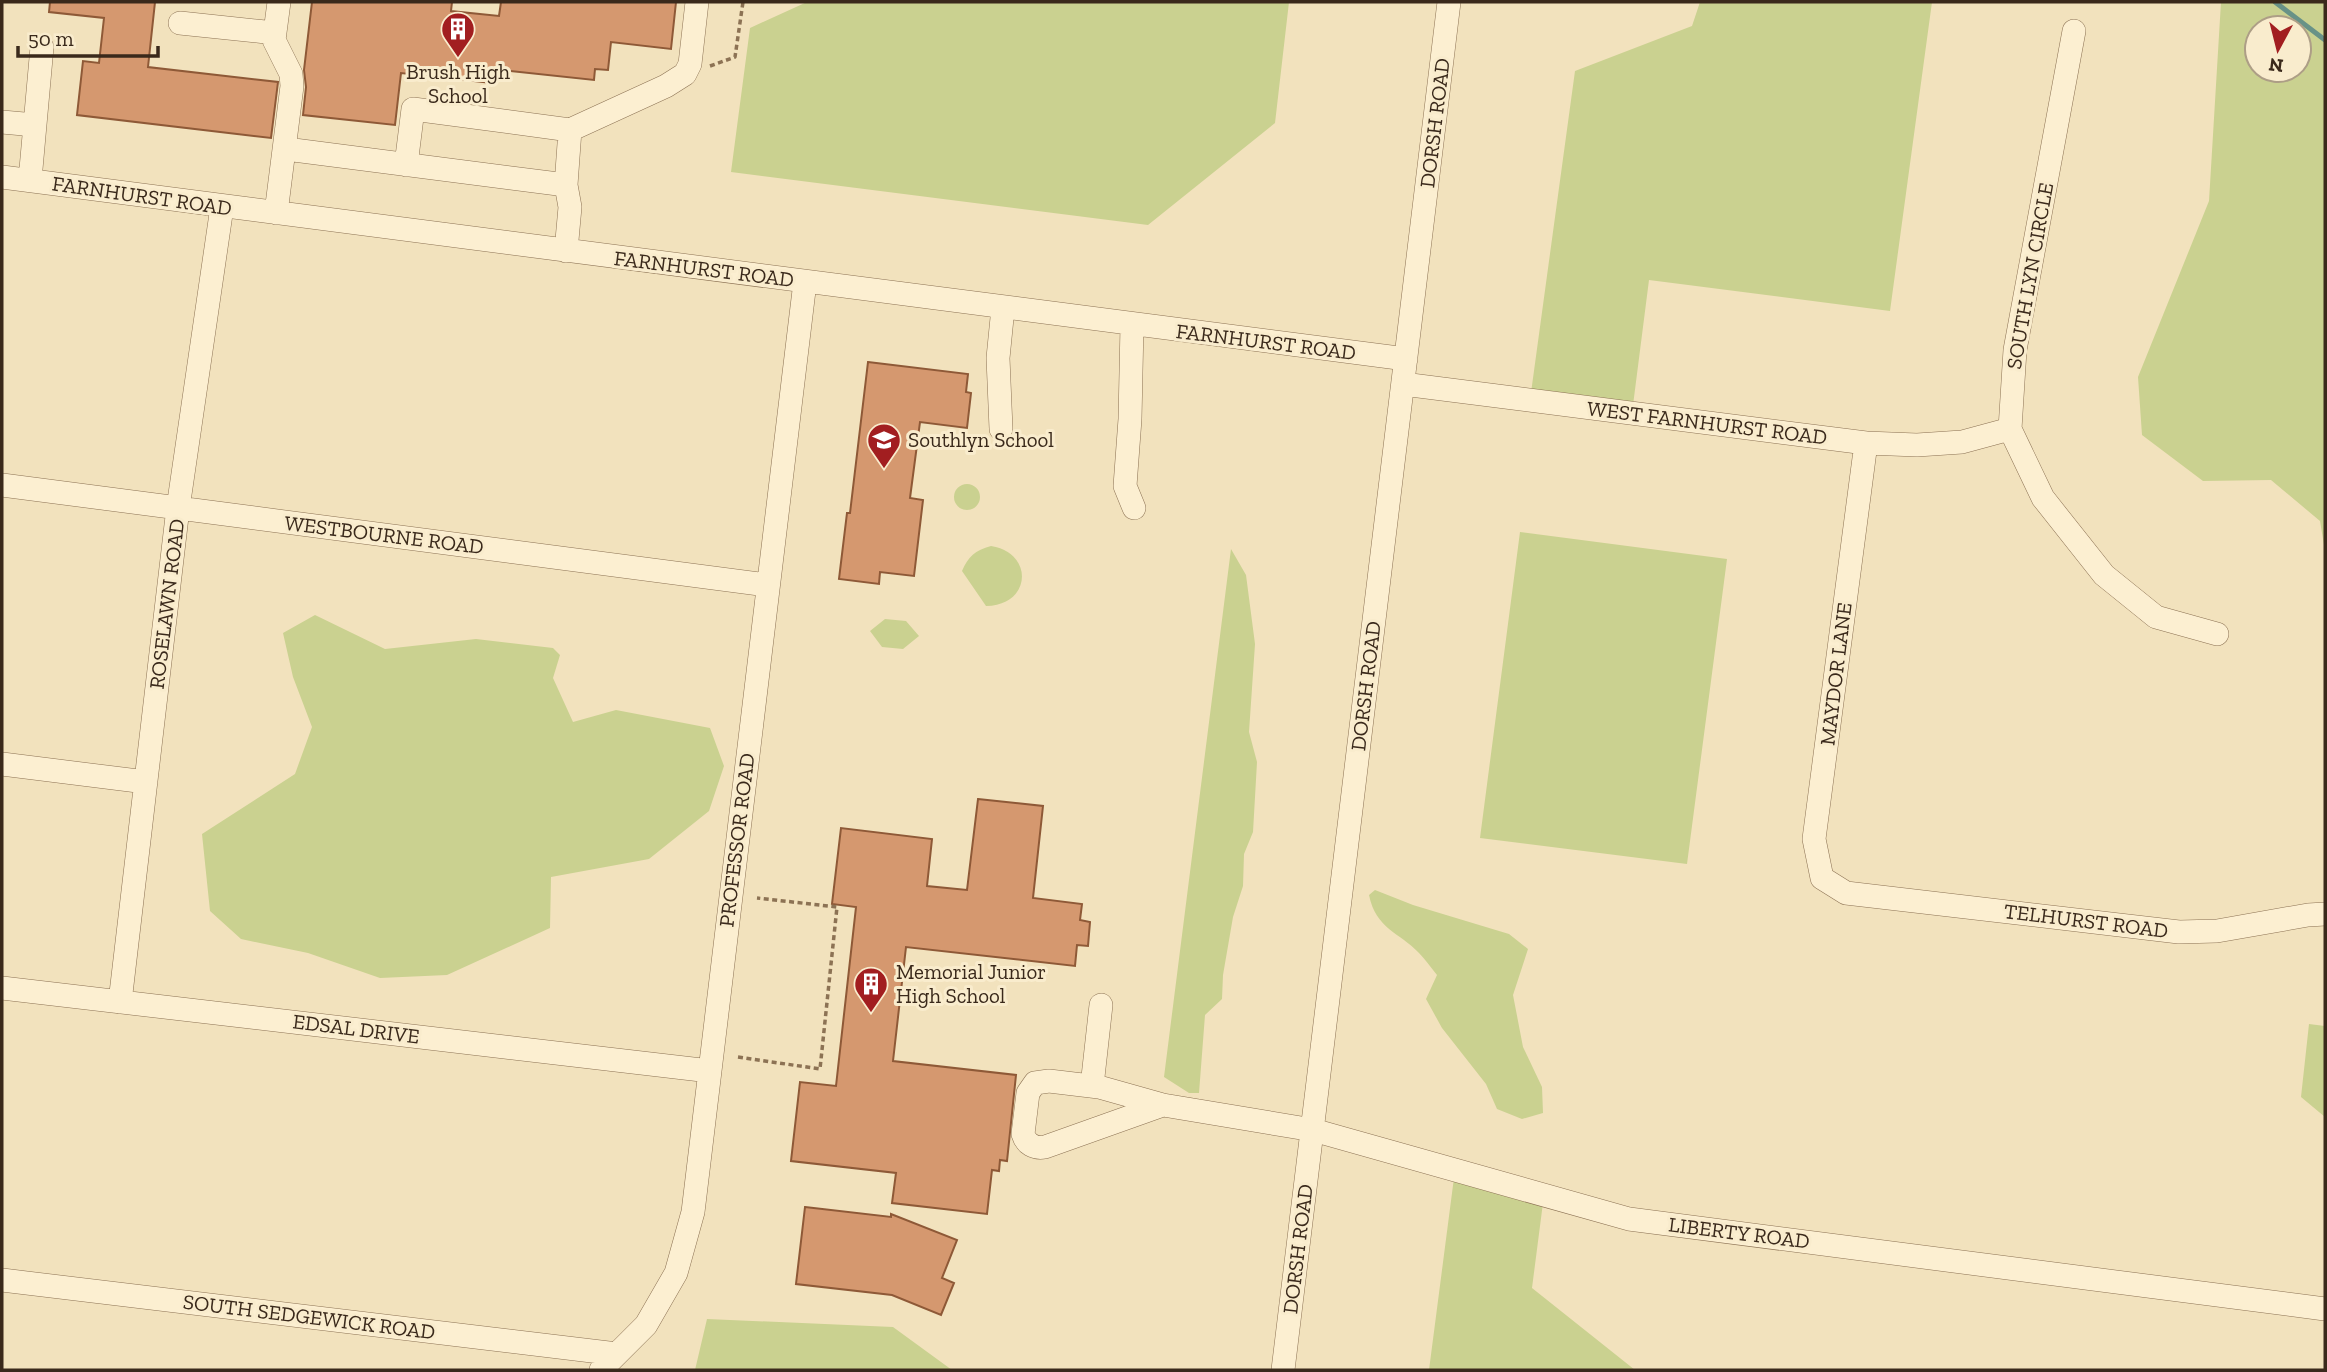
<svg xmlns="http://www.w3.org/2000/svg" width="2327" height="1372" font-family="'Zilla Slab',serif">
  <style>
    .green { fill: #cad190; fill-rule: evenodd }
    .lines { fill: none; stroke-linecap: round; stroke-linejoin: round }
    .stream { stroke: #689287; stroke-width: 5 }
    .building { fill: #d5986f; stroke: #8e5937; stroke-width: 2 }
    .minor-casing { stroke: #8c7254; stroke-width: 24 }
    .path { stroke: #8c7254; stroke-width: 3.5; stroke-dasharray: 5 3.5; stroke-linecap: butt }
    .minor { stroke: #fcefd1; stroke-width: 23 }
    .labels { text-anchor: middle; stroke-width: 6; stroke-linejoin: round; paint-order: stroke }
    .poi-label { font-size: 21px; fill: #3a291b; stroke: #f9eccd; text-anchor: start }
    .street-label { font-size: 21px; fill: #3a291b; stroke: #f9eccd }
  </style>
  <rect width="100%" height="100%" fill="#f2e2bd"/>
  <path class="green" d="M 807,2 L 1289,2 L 1275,123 L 1148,225 L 731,172 L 750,28 Z
    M 1700,2 L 1932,2 L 1890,311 L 1649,280 L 1632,413 L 1530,400 L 1575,71 L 1692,26 Z
    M 2221,2 L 2325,2 L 2325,551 L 2320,521 L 2271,480 L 2203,481 L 2142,435 L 2138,377 L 2209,201 ZM 2257,28 L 2299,28 L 2299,70 L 2257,70 Z
    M954 497a13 13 0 1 1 26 0a13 13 0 1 1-26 0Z
    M 1520,532 L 1727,559 L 1687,864 L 1480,838 Z
    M 991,546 C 1035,553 1031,606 986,606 L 962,571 C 968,557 975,550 991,546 Z
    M 1231,549 L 1246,575 L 1255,644 L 1249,732 L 1257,762 L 1253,832 L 1244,854 L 1243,886 L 1233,917 L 1223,975 L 1222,999 L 1205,1015 L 1199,1093 L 1189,1093 L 1164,1077 Z
    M 315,615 L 385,649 L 476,639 L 553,648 L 560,655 L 553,678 L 573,722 L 616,710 L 710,728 L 724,766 L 709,811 L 649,859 L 551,877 L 550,928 L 447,975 L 380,978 L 308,953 L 241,939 L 210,911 L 202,834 L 295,774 L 312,727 L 293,677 L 283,633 Z
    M 885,619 L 906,621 L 919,636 L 903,649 L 882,647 L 870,631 Z
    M 1375,890 L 1413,905 L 1509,934 L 1528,949 L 1513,995 L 1523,1047 L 1542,1087 L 1543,1113 L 1522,1119 L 1497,1109 L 1486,1084 L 1442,1028 L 1426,999 L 1437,975 C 1431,968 1426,960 1419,953 C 1399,932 1376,929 1369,895 Z
    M 2309,1024 L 2325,1026 L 2325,1117 L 2301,1097 Z
    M 1455,1170 L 1544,1195 L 1532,1288 L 1635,1370 L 1429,1370 Z
    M 707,1319 L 893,1327 L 952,1370 L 695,1370 Z"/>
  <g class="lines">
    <path class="stream" d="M 2275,2 L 2325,40"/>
  </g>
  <path class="building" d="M 50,2 L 155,2 L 148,67 L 278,82 L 271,138 L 77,115 L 83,61 L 99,63 L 104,18 L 49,12 Z
    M 312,2 L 452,2 L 451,11 L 499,16 L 501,2 L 676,2 L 671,49 L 611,42 L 608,70 L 595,69 L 594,80 L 492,69 L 491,83 L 401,73 L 395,125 L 303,115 L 306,87 L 304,70 Z
    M 868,362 L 968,374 L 966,392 L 971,393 L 967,428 L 920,422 L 910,498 L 923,500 L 914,576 L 880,572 L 879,584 L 839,579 L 847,513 L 850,513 Z
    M 978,799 L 1043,806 L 1033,898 L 1082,904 L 1080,920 L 1090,922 L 1088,946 L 1077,945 L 1075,966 L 906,947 L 893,1061 L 1016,1075 L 1007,1161 L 1000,1160 L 999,1171 L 992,1170 L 987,1214 L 892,1203 L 896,1173 L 791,1161 L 800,1082 L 836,1086 L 856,907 L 832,904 L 841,828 L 932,839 L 927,886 L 967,890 Z
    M 805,1207 L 891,1217 L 891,1214 L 957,1240 L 942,1278 L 954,1283 L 941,1315 L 892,1295 L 796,1284 Z"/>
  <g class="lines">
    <g class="minor-casing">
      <path id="minor" d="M 180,23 L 275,33
        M 2074,31 L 2015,350 L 2010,429 L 2043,498 L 2104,575 L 2156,617 L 2217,634
        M 2,122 L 35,125
        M 286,149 L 566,185
        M 406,165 L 413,109 L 570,130 L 666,86 L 685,74 L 690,64 L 697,2
        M 2,177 L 1406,359
        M 30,180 L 42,47
        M 276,213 L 292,86 L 291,74 L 274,40 L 279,2
        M 566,251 L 570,207 L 566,185 L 570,130
        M 1132,325 L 1130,419 L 1125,486 L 1134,508
        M 1403,384 L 1866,443 L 1917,445 L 1962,442 L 2010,429
        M 1001,429 L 998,358 L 1003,308
        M 1866,443 L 1814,839 L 1822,878 L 1846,893 L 2179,932 L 2217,931 L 2308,915 L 2325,914
        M 2,485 L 767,585
        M 2,764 L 146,782
        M 2,988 L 710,1071
        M 120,1002 L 178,508 L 222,207
        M 1092,1086 L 1101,1005
        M 1163,1105 L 1045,1147 C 1034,1149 1026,1144 1023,1134 L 1028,1093 L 1035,1083 L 1049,1081 L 1099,1087 L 1163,1105 L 1313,1130 L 1629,1219 L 2325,1309
        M 2,1280 L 617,1354
        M 601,1370 L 646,1325 L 676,1273 L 693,1212 L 805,282
        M 1283,1370 L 1449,2"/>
    </g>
    <path class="path" d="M 710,66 L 735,57 L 743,2
      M 738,1057 L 820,1069 L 837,907 L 757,898"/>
    <use href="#minor" class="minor"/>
  </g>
  <defs>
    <g id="building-pin" transform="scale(1.75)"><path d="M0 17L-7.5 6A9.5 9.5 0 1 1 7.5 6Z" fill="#a21e20" stroke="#f9eccd"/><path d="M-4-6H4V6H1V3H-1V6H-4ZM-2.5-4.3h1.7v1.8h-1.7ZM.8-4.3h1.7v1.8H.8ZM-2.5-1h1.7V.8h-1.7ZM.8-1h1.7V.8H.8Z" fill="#fff"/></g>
    <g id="school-pin" transform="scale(1.75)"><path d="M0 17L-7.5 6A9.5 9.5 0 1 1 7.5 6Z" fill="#a21e20" stroke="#f9eccd"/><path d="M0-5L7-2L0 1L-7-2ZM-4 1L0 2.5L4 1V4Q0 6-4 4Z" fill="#fff"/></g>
  </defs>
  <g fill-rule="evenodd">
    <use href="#building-pin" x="458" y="29"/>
    <use href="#school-pin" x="884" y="440"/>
    <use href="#building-pin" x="871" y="984"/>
  </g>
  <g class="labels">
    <g class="poi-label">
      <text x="458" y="79" text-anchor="middle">Brush High<tspan x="458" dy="24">School</tspan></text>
      <text x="908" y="447">Southlyn School</text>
      <text x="896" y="979">Memorial Junior<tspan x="896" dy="24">High School</tspan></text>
    </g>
    <g class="street-label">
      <text transform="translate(1435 123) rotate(-83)" y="7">DORSH ROAD</text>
      <text transform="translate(142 196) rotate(8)" y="7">FARNHURST ROAD</text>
      <text transform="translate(704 269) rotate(7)" y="7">FARNHURST ROAD</text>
      <text transform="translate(2030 276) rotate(-80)" y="7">SOUTH LYN CIRCLE</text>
      <text transform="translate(1266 342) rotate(7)" y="7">FARNHURST ROAD</text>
      <text transform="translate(1707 423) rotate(7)" y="7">WEST FARNHURST ROAD</text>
      <text transform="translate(384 535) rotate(7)" y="7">WESTBOURNE ROAD</text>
      <text transform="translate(167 604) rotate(-83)" y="7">ROSELAWN ROAD</text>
      <text transform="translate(1836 674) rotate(-83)" y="7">MAYDOR LANE</text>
      <text transform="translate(1366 686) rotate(-83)" y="7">DORSH ROAD</text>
      <text transform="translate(737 840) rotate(-83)" y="7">PROFESSOR ROAD</text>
      <text transform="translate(2086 921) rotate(7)" y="7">TELHURST ROAD</text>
      <text transform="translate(356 1029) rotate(7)" y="7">EDSAL DRIVE</text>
      <text transform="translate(1739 1233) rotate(7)" y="7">LIBERTY ROAD</text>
      <text transform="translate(1298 1249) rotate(-83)" y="7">DORSH ROAD</text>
      <text transform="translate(309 1317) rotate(7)" y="7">SOUTH SEDGEWICK ROAD</text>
    </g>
  </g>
  <rect width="2327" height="1372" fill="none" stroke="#3a291b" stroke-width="7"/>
  <g transform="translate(2278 49) rotate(187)"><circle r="33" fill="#f9eccd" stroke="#ad9e86" stroke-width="2"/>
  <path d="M0-5L12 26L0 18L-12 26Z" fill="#a21e20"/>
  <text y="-10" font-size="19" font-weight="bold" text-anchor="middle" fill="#3a291b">N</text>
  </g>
  <path d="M18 46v10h140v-10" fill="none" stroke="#3a291b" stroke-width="3.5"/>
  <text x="28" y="46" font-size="21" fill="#3a291b" stroke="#f9eccd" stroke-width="5" paint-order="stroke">50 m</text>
</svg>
